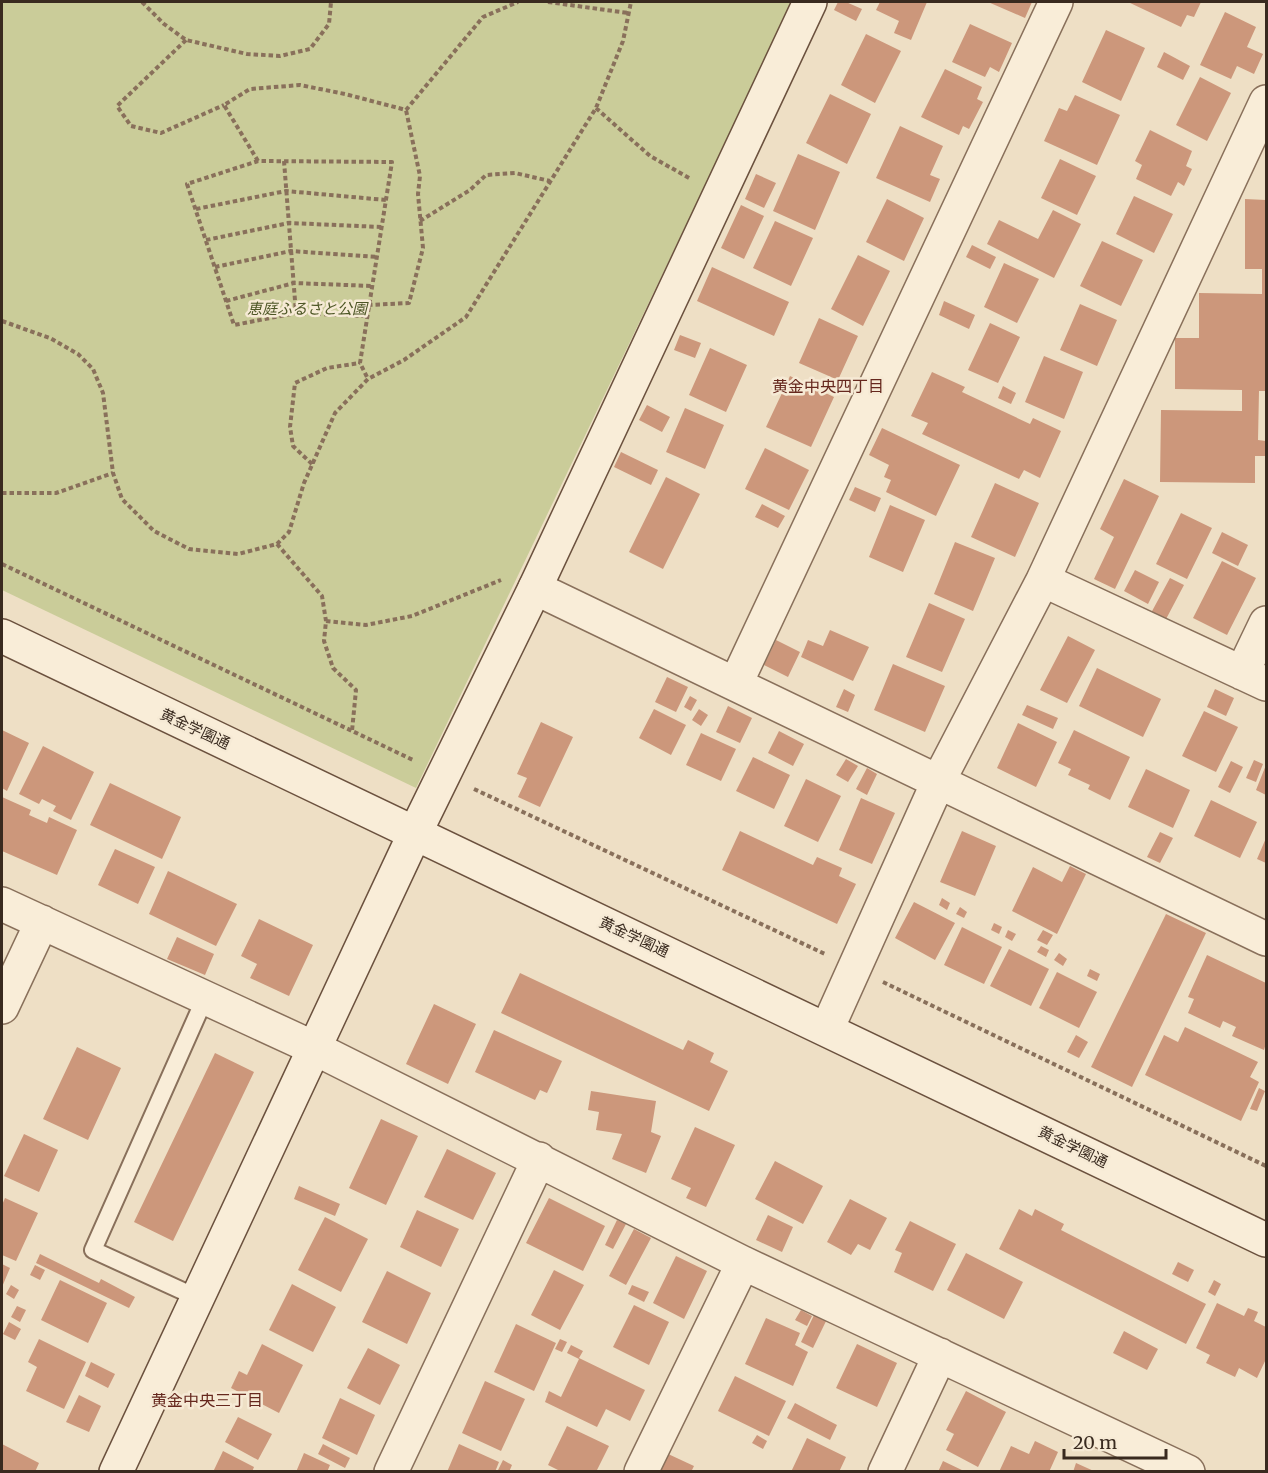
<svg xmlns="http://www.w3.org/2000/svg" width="1268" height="1473" font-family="Merriweather,'Noto Sans JP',serif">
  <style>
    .green { fill: #cacc99 }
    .building { fill: #cc977b }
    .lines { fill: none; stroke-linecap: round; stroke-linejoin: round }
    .lane-casing { stroke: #89705b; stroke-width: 20 }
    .street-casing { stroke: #89705b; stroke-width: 36 }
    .secondary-casing { stroke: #6b513e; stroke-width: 36 }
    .path { stroke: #89705b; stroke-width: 4; stroke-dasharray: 4.5 3; stroke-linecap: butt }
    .lane { stroke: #f9edd8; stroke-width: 16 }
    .street { stroke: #f9edd8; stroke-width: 33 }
    .secondary { stroke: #f9edd8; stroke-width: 33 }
    .labels { text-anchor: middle; stroke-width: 5; stroke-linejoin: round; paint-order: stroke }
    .park-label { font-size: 15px; font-style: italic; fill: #4d5625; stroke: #f6ead5 }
    .street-label { font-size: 15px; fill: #392a1f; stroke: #f6ead5 }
    .neighbourhood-label { font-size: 16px; fill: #66281e; stroke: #f6ead5 }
  </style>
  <rect width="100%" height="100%" fill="#eedfc5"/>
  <path class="green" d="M 2,2 L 793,2 L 416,788 L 2,590 Z"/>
  <path class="building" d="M 838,2 L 846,2 L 862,9 L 856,21 L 834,10 Z
    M 880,2 L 927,2 L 911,40 L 894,33 L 899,21 L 876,10 Z
    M 988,2 L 1032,2 L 1025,18 Z
    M 1128,2 L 1201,2 L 1194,17 L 1187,15 L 1181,27 Z
    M 1225,12 L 1256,27 L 1247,47 L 1263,54 L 1254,74 L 1237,66 L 1231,79 L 1200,65 Z
    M 970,24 L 1012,43 L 999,72 L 990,67 L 985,77 L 952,62 Z
    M 1106,30 L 1145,48 L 1121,101 L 1082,82 Z
    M 866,34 L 901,51 L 875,103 L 841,85 Z
    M 1164,52 L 1190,66 L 1183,80 L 1157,67 Z
    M 945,69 L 982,87 L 977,99 L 983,102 L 969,129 L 963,126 L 959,135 L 921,117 Z
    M 1200,77 L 1231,93 L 1207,141 L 1176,125 Z
    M 830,94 L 871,114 L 847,164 L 806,143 Z
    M 1075,95 L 1120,115 L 1097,165 L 1044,141 L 1059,108 L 1067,111 Z
    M 900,126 L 943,146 L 930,175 L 940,179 L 930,202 L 876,178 Z
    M 1150,130 L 1192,151 L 1186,166 L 1192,169 L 1184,186 L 1178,182 L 1171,196 L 1136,179 L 1142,165 L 1135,161 Z
    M 798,154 L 840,172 L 815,230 L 773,211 Z
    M 1060,159 L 1096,176 L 1077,215 L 1041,198 Z
    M 756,174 L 776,183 L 764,208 L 745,199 Z
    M 1134,196 L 1173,214 L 1154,253 L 1116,234 Z
    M 887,199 L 924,218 L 904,261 L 866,242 Z
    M 1245,199 L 1266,200 L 1266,391 L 1259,391 L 1258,440 L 1266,441 L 1266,456 L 1255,456 L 1255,483 L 1160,482 L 1161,410 L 1242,411 L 1242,390 L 1175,389 L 1175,338 L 1199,338 L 1199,293 L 1262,294 L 1262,269 L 1245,269 Z
    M 741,205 L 764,216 L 744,259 L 721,248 Z
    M 1053,210 L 1081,224 L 1054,278 L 987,244 L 999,220 L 1038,239 Z
    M 775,221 L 813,238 L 791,286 L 753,268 Z
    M 1102,241 L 1143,260 L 1121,306 L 1080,286 Z
    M 972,245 L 996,257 L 990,269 L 966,257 Z
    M 858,255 L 890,271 L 863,326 L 831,309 Z
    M 1004,263 L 1039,279 L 1017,323 L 984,307 Z
    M 712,267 L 789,302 L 774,336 L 697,301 Z
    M 944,301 L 975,315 L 969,329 L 939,315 Z
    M 1080,304 L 1117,320 L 1097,366 L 1060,350 Z
    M 819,318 L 858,336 L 838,380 L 799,363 Z
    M 990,323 L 1020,337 L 998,383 L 968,370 Z
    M 680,335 L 701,343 L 695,358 L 674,350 Z
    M 710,348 L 747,365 L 726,412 L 689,395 Z
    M 1044,356 L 1083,372 L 1064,419 L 1025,402 Z
    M 932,372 L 965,387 L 962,392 L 1030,424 L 1033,418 L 1061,431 L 1040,478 L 1024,470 L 1019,479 L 922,434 L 928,423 L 911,416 Z
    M 790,376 L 834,397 L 811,447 L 766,427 Z
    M 1003,386 L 1016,393 L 1011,404 L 998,398 Z
    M 647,405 L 670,417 L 662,432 L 639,420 Z
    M 685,408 L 724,425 L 705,469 L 666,452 Z
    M 882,428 L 960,465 L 936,516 L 886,492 L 891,480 L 884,477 L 889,465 L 869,455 Z
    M 765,448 L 809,470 L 789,510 L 745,489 Z
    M 621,452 L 658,470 L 651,485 L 614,467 Z
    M 666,477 L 700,494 L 663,569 L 629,552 Z
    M 1124,479 L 1159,496 L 1115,589 L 1094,579 L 1114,537 L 1100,529 Z
    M 995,483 L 1039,503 L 1015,557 L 971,537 Z
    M 855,487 L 881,498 L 875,512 L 849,500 Z
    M 762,504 L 785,516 L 778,528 L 755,517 Z
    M 890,505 L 925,520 L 903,572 L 869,557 Z
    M 1181,513 L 1212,528 L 1187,579 L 1156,564 Z
    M 1222,532 L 1248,545 L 1238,566 L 1212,553 Z
    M 955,542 L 995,558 L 973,611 L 934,594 Z
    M 1222,561 L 1256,578 L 1227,635 L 1193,618 Z
    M 1135,570 L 1159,582 L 1148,604 L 1124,591 Z
    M 1170,578 L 1184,585 L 1165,621 L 1151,613 Z
    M 929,603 L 965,619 L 942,672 L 906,657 Z
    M 830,630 L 869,647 L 853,681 L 801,657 L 808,640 L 823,646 Z
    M 1068,636 L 1095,650 L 1067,703 L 1040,690 Z
    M 776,640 L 800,652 L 788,677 L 764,665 Z
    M 893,664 L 945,686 L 925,732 L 874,710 Z
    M 1097,668 L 1161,699 L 1143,737 L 1079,706 Z
    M 667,677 L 688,687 L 676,712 L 655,702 Z
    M 844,689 L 855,695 L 848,712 L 836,707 Z
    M 1215,689 L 1234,698 L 1226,716 L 1207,707 Z
    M 690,696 L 697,700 L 691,711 L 684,707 Z
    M 1027,705 L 1058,718 L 1053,729 L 1022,715 Z
    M 728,706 L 752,718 L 740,743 L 716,732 Z
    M 654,709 L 686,725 L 671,755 L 639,738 Z
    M 699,709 L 708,715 L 701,726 L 692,720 Z
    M 1204,711 L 1238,727 L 1216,772 L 1182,756 Z
    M 541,722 L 573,737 L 540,807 L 518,797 L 527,778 L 517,774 Z
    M 1018,723 L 1057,742 L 1036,787 L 997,768 Z
    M 2,730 L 29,743 L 7,791 L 2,788 Z
    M 1074,730 L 1130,757 L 1110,800 L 1088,789 L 1090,785 L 1068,775 L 1071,769 L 1058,763 Z
    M 779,731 L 804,744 L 793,766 L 768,753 Z
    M 701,733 L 736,749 L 721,781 L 686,765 Z
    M 43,746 L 94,772 L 71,820 L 53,811 L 56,806 L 42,799 L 39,804 L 19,794 Z
    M 753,757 L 790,775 L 774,809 L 736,791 Z
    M 846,759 L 858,766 L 848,782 L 836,775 Z
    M 1254,760 L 1263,764 L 1256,782 L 1246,778 Z
    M 1231,761 L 1243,767 L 1230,793 L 1218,787 Z
    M 1266,765 L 1266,795 L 1256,790 Z
    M 867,768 L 877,774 L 867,795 L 856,789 Z
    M 1146,769 L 1190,790 L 1173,828 L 1128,807 Z
    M 806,779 L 841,796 L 818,842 L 784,826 Z
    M 110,783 L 181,817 L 162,859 L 90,825 Z
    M 2,797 L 31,810 L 29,815 L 47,823 L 49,817 L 77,830 L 57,875 L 2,851 Z
    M 861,798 L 895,813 L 872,864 L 839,850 Z
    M 1211,800 L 1257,822 L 1240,858 L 1194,836 Z
    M 740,831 L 813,865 L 817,857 L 842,868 L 839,876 L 856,884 L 837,924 L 722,870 Z
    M 962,831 L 996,846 L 975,896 L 940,882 Z
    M 1160,832 L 1173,838 L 1160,863 L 1147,857 Z
    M 1266,838 L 1266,863 L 1257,859 Z
    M 115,849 L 155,867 L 138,904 L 98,885 Z
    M 1070,866 L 1086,874 L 1057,934 L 1012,911 L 1033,867 L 1062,882 Z
    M 168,871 L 237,904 L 216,946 L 149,914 Z
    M 942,898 L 950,903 L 947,910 L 939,905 Z
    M 914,902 L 955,923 L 935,960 L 895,938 Z
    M 960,907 L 967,912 L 964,918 L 956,914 Z
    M 1166,914 L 1206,933 L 1132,1087 L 1091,1067 Z
    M 259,919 L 313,945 L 289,996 L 250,978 L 257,964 L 241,956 Z
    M 994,923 L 1002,927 L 999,934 L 991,930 Z
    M 962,927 L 1002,947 L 984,984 L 944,965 Z
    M 1008,930 L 1016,934 L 1012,941 L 1005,937 Z
    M 1043,930 L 1053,935 L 1047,945 L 1037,940 Z
    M 177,937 L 214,954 L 205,975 L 167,959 Z
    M 1041,946 L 1049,950 L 1046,957 L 1037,952 Z
    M 1009,949 L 1049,969 L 1031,1006 L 990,986 Z
    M 1059,953 L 1067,959 L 1063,966 L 1054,960 Z
    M 1207,955 L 1266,983 L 1266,1043 L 1264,1050 L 1232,1036 L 1236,1027 L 1223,1021 L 1220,1028 L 1188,1013 L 1194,999 L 1188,997 Z
    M 1090,969 L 1100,974 L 1097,981 L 1087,976 Z
    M 1057,972 L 1097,992 L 1079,1028 L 1039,1008 Z
    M 520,973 L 683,1050 L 688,1040 L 714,1053 L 710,1062 L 728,1071 L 709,1111 L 501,1013 Z
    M 434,1004 L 476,1024 L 448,1084 L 406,1064 Z
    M 1185,1027 L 1258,1062 L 1250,1077 L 1259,1082 L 1241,1121 L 1145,1075 L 1164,1035 L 1178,1042 Z
    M 494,1030 L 562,1061 L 547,1093 L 540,1090 L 535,1100 L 475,1072 Z
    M 1076,1035 L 1088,1042 L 1079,1058 L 1067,1052 Z
    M 77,1047 L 121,1068 L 88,1140 L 43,1119 Z
    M 215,1053 L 254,1072 L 173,1241 L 134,1222 Z
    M 1259,1088 L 1265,1091 L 1257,1111 L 1250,1109 Z
    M 591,1091 L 656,1101 L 651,1132 L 661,1136 L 646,1173 L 612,1159 L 622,1134 L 596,1130 L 599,1112 L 588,1110 Z
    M 381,1119 L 418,1136 L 386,1205 L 349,1188 Z
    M 695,1127 L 735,1145 L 706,1207 L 686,1198 L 691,1188 L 671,1179 Z
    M 24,1134 L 58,1150 L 39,1192 L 4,1176 Z
    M 447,1149 L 496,1173 L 473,1220 L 424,1197 Z
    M 775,1161 L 823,1186 L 803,1224 L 755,1199 Z
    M 299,1186 L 340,1204 L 335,1216 L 294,1199 Z
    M 5,1198 L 38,1213 L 16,1261 L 2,1255 L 2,1205 Z
    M 549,1198 L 605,1226 L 583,1271 L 526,1243 Z
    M 850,1199 L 887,1218 L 870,1250 L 858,1244 L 851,1255 L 827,1242 Z
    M 1019,1209 L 1032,1216 L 1035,1209 L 1064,1224 L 1061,1230 L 1206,1304 L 1186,1344 L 999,1249 Z
    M 417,1210 L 459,1229 L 441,1267 L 400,1247 Z
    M 768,1215 L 793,1227 L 782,1252 L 756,1240 Z
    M 325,1217 L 368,1239 L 341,1292 L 298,1270 Z
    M 617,1220 L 626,1224 L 613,1249 L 605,1245 Z
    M 910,1221 L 956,1244 L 933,1291 L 894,1272 L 902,1253 L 895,1250 Z
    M 634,1229 L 651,1238 L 626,1285 L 609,1276 Z
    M 966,1253 L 1023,1282 L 1004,1319 L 947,1290 Z
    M 40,1254 L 99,1283 L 101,1279 L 135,1297 L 129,1308 L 36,1263 Z
    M 676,1256 L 707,1271 L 684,1319 L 653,1303 Z
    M 1178,1262 L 1194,1270 L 1188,1282 L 1172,1274 Z
    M 2,1264 L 10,1268 L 2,1287 Z
    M 35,1265 L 45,1270 L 40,1280 L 30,1275 Z
    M 554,1270 L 584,1285 L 560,1330 L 531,1315 Z
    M 387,1271 L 431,1293 L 407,1344 L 362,1322 Z
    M 60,1280 L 107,1303 L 88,1343 L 41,1320 Z
    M 1214,1280 L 1221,1284 L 1215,1296 L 1208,1292 Z
    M 292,1284 L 336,1307 L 313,1352 L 269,1330 Z
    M 11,1285 L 19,1290 L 14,1299 L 6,1294 Z
    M 632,1285 L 649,1292 L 644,1302 L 628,1294 Z
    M 1217,1303 L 1244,1316 L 1248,1308 L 1258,1312 L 1254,1321 L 1266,1327 L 1266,1359 L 1257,1378 L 1239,1368 L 1235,1377 L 1206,1363 L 1210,1355 L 1196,1348 Z
    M 634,1305 L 669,1322 L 649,1365 L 613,1347 Z
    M 17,1306 L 26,1310 L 20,1322 L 11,1317 Z
    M 801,1310 L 812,1316 L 807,1326 L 795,1320 Z
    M 816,1311 L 828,1317 L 813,1348 L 801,1342 Z
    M 766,1318 L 800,1333 L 795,1345 L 808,1352 L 793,1386 L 745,1364 Z
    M 9,1322 L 21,1329 L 15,1340 L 3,1334 Z
    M 516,1324 L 556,1343 L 534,1391 L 494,1372 Z
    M 1124,1331 L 1158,1349 L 1147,1370 L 1113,1353 Z
    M 39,1339 L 86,1362 L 64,1409 L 26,1391 L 37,1367 L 28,1362 Z
    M 560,1339 L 567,1342 L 562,1352 L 555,1349 Z
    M 262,1344 L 303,1365 L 279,1413 L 231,1388 L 239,1371 L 247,1375 Z
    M 857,1344 L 897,1363 L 877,1407 L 836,1388 Z
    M 571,1345 L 583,1351 L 579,1358 L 645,1390 L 630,1421 L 606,1409 L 597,1427 L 545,1402 L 549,1391 L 561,1397 L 579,1359 L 567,1353 Z
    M 368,1348 L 400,1365 L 380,1405 L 347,1388 Z
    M 91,1362 L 115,1374 L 108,1388 L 85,1376 Z
    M 735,1376 L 786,1401 L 769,1436 L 718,1411 Z
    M 485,1381 L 525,1399 L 501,1451 L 462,1433 Z
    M 966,1391 L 1006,1412 L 978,1467 L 946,1450 L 954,1434 L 946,1430 Z
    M 79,1395 L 101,1406 L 89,1432 L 66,1422 Z
    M 340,1398 L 375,1415 L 357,1455 L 322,1438 Z
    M 795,1403 L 837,1425 L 830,1440 L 787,1418 Z
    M 238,1417 L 272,1434 L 258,1460 L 225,1442 Z
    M 567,1426 L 609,1446 L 596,1472 L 562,1472 L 548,1465 Z
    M 757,1435 L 767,1441 L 763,1449 L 752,1443 Z
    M 807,1438 L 846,1457 L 839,1472 L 791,1472 Z
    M 1035,1441 L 1058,1452 L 1049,1472 L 999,1472 L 1011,1446 L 1029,1454 Z
    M 2,1444 L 39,1463 L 35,1472 L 2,1472 Z
    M 323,1444 L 350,1458 L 345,1468 L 318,1454 Z
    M 459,1444 L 499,1462 L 495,1472 L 447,1472 Z
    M 223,1451 L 254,1467 L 252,1472 L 213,1472 Z
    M 304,1453 L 330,1465 L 327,1472 L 296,1472 Z
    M 666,1453 L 694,1466 L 691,1472 L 663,1472 L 658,1469 Z
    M 503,1460 L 512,1465 L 509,1472 L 498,1470 Z
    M 943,1461 L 966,1472 L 938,1472 Z
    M 1076,1463 L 1096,1472 L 1073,1472 Z"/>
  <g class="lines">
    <g class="lane-casing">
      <path id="lane" d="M 198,1298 L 93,1250 L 205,998"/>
    </g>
    <g class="street-casing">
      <path id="street" d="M 1043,580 L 1266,684
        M 535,588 L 1266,939
        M 1242,673 L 1266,623
        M 736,683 L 1056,2
        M 2,904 L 314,1048 L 743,1263 L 1188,1472
        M 2,1007 L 42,922
        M 827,1029 L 939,780 L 1043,580 L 1266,102
        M 391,1472 L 539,1159
        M 641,1472 L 743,1263
        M 885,1472 L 940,1355"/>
    </g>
    <g class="secondary-casing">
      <path id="secondary" d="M 2,636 L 1266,1240
        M 116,1472 L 415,833 L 535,588 L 810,2"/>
    </g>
    <path class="path" d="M 142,2 L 164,24 L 186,40 L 247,54 L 280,56 L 310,49 L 329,24 L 331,2
      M 548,2 L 628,13
      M 186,40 L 117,106 L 131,126 L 161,133 L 224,105
      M 596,108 L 650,156 L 691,179
      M 258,161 L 224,105 L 250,89 L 300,85 L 345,94 L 406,110 L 483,17 L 518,2
      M 284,161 L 296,313
      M 196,209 L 286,191 L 386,200
      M 420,221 L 470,190 L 486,175 L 515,173 L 550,181
      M 206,240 L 289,223 L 382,227
      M 215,267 L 291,251 L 377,257
      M 226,301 L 294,283 L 372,286
      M 368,305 L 409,303 L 423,248 L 418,194 L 420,176 L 406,110
      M 366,316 L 296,313 L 234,325 L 187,184 L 258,161 L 392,162 L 360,363 L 368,379
      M 2,321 L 50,338 L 78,354 L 93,369 L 103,393 L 113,473 L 122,499 L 154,531 L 189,549 L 238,554 L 277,544 L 289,532 L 304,483 L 335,413 L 368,379 L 404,360 L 466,317 L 596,108 L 623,41 L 631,2
      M 312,464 L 293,446 L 290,427 L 295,383 L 327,368 L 360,363
      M 2,493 L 56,493 L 113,473
      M 277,544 L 322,596 L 326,621 L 324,641 L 333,668 L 356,690 L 352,731
      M 2,564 L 413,760
      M 326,621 L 366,625 L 412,616 L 501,580
      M 474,789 L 825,954
      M 883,982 L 1266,1166"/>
    <use href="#lane" class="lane"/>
    <use href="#street" class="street"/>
    <use href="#secondary" class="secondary"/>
  </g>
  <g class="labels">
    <g class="park-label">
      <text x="307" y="314">恵庭ふるさと公園</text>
    </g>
    <g class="street-label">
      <text transform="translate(195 729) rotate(25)" y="5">黄金学園通</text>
      <text transform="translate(634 937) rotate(25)" y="5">黄金学園通</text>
      <text transform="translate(1073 1147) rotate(26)" y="5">黄金学園通</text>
    </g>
    <g class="neighbourhood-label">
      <text x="828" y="392">黄金中央四丁目</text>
      <text x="207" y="1406">黄金中央三丁目</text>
    </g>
  </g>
  <rect width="1268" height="1473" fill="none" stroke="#392a1f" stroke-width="6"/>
  <path d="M1064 1449v9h102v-9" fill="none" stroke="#392a1f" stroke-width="3"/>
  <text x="1073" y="1449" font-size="18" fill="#392a1f" stroke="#f6ead5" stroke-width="4.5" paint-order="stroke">20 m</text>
</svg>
